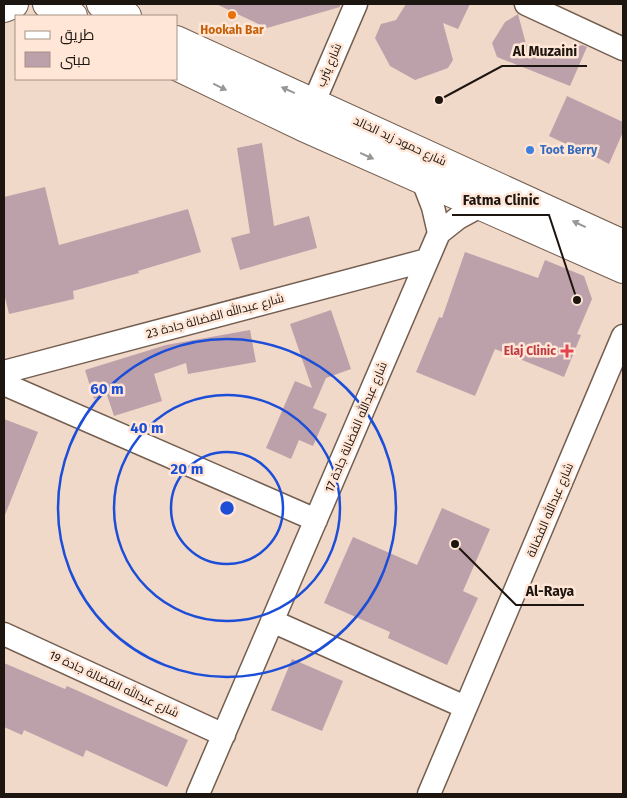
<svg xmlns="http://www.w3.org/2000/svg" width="627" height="798" font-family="'Fira Sans',Cairo,sans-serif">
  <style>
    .building { fill: #bda1aa }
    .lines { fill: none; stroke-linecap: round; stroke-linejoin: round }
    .street-casing { stroke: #735e50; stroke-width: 25 }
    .secondary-casing { stroke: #735e50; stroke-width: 30 }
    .street { stroke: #fff; stroke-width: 22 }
    .secondary { stroke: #fff; stroke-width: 28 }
    .oneway { fill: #999693 }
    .ring { fill: none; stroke: #1d4ed8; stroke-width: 2.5 }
    .food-dot { fill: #e8710a; stroke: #ffe6d6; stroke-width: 2 }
    .shop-dot { fill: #3f7fe0; stroke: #ffe6d6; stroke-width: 2 }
    .health-dot { fill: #e0444e; stroke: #ffe6d6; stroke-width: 2 }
    .labels { text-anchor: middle; stroke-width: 5; stroke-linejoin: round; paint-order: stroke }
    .food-label { font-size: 12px; font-weight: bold; fill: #c56008; stroke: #ffe6d6 }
    .street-label { font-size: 12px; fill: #1d150f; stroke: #ffe6d6 }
    .shop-label { font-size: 12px; font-weight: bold; fill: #366cbe; stroke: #ffe6d6; text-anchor: start }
    .health-label { font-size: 12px; font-weight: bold; fill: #be3a42; stroke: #ffe6d6; text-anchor: end }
    .centre { fill: #1d4ed8; stroke: #ffe6d6; stroke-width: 2.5 }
    .ring-label { font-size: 15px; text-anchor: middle; font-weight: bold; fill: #1d4ed8; stroke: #ffe6d6; stroke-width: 5; stroke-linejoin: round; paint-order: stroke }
    .leader { fill: none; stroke: #1d150f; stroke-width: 2 }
    .callout-dot { fill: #1d150f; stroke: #ffe6d6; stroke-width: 2 }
    .callout-label { font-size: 14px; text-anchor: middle; font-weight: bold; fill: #1d150f; stroke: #ffe6d6; stroke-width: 5; stroke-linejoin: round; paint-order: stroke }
  </style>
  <rect width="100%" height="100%" fill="#f1d9c9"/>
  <path class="building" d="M 216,4 L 340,4 L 340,7 L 267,28 Z
    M 406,4 L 470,4 L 458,29 L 443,23 L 453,60 L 448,68 L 415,80 L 390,66 L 375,38 L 381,24 L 396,20 Z
    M 518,14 L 526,44 L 554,56 L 582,45 L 587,47 L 570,86 L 497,57 L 492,43 L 505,22 Z
    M 567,96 L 623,122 L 623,132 L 609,164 L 568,142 L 566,144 L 549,136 Z
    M 262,143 L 274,226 L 309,216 L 317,248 L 240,270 L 231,238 L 250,233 L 237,148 Z
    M 45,187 L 59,245 L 188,209 L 201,252 L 138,271 L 139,273 L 73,291 L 74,299 L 9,314 L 4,293 L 4,197 Z
    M 465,252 L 538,278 L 545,260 L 584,276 L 592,299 L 577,334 L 581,335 L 564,377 L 495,349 L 475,396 L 416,372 L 439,317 L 442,318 Z
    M 331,310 L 351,369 L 326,378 L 313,408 L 327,414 L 313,446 L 299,440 L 291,459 L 266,448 L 295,381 L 312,388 L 290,324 Z
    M 250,330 L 256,362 L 188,374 L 186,363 L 154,374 L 162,401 L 114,416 L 107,395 L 94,399 L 85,370 L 166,345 Z
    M 4,419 L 38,432 L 5,515 L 4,515 Z
    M 442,508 L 490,529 L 463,591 L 478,598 L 447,665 L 388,638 L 390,632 L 324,603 L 353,537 L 417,565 Z
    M 292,659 L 343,681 L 322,731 L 271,710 Z
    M 4,663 L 65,689 L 67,686 L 188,740 L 167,787 L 86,750 L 83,757 L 24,730 L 22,735 L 4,727 Z"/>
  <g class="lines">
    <g class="street-casing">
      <path id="street" d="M 526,4 L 623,49
        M 307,118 L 356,4
        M 423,181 L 433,207 L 439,233
        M 4,372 L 427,260
        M 4,384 L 316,520
        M 272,621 L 465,707
        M 4,634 L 224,735
        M 198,794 L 439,233 L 458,218 L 480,206
        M 429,794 L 623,336"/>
    </g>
    <g class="secondary-casing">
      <path id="secondary" d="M 47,4 L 73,16
        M 101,4 L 127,16
        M 4,8 L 14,4
        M 176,40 L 623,244
        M 176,66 L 303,127 L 623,269"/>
    </g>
    <use href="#street" class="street"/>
    <use href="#secondary" class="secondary"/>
  </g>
  <defs><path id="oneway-solid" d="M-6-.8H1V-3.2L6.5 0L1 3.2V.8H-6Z" transform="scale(1.25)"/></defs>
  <g class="oneway">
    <use href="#oneway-solid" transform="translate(220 87) rotate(26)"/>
    <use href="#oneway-solid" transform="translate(288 90) rotate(-156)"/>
    <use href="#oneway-solid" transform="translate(367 156) rotate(24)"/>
    <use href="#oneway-solid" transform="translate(579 224) rotate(-155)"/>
  </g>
  <g class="ring">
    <circle cx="227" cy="508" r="56"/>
    <circle cx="227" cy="508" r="113"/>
    <circle cx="227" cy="508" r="169"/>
  </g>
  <circle class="food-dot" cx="232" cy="15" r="5"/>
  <circle class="shop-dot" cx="530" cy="150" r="5"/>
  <path class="health-dot" d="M564.5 343.5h5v5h5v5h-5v5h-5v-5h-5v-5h5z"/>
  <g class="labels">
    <g class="food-label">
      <text x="232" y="34">Hookah Bar</text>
    </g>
    <g class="street-label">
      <text transform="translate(329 65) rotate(-67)" y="4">شارع يثرب</text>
      <text transform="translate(400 141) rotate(25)" y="4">شارع حمود زيد الخالد</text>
      <text transform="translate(215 316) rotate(-15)" y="4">شارع عبدالله الفضالة جادة 23</text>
      <text transform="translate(356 427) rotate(-67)" y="4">شارع عبدالله الفضالة جادة 17</text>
      <text transform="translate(550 510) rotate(-67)" y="4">شارع عبدالله الفضالة</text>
      <text transform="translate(114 684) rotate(25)" y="4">شارع عبدالله الفضالة جادة 19</text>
    </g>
    <g class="shop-label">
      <text x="540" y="154">Toot Berry</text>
    </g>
    <g class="health-label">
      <text x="556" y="355">Elaj Clinic</text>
    </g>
  </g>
  <circle cx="227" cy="508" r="8" class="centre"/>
  <g class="ring-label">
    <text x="107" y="394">60 m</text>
    <text x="147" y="433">40 m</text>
    <text x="187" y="474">20 m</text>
  </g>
  <path class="leader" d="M439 100L502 66H587M577 300L549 215H452M455 544L516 605H584"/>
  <g class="callout-dot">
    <circle cx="439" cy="100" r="5"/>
    <circle cx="577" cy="300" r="5"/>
    <circle cx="455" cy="544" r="5"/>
  </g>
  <g class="callout-label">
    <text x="545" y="56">Al Muzaini</text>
    <text x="501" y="205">Fatma Clinic</text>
    <text x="550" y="596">Al-Raya</text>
  </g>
  <rect width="627" height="798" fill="none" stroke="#1d150f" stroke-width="10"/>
  <rect x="15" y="15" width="162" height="65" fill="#ffe6d6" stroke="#a59286"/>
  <rect x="25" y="31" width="25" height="8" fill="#ffffff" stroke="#a59286"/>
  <text x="60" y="40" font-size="15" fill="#1d150f">طريق</text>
  <rect x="25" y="52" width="25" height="15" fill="#bda1aa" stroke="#a59286"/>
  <text x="60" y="65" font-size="15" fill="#1d150f">مبنى</text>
</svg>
